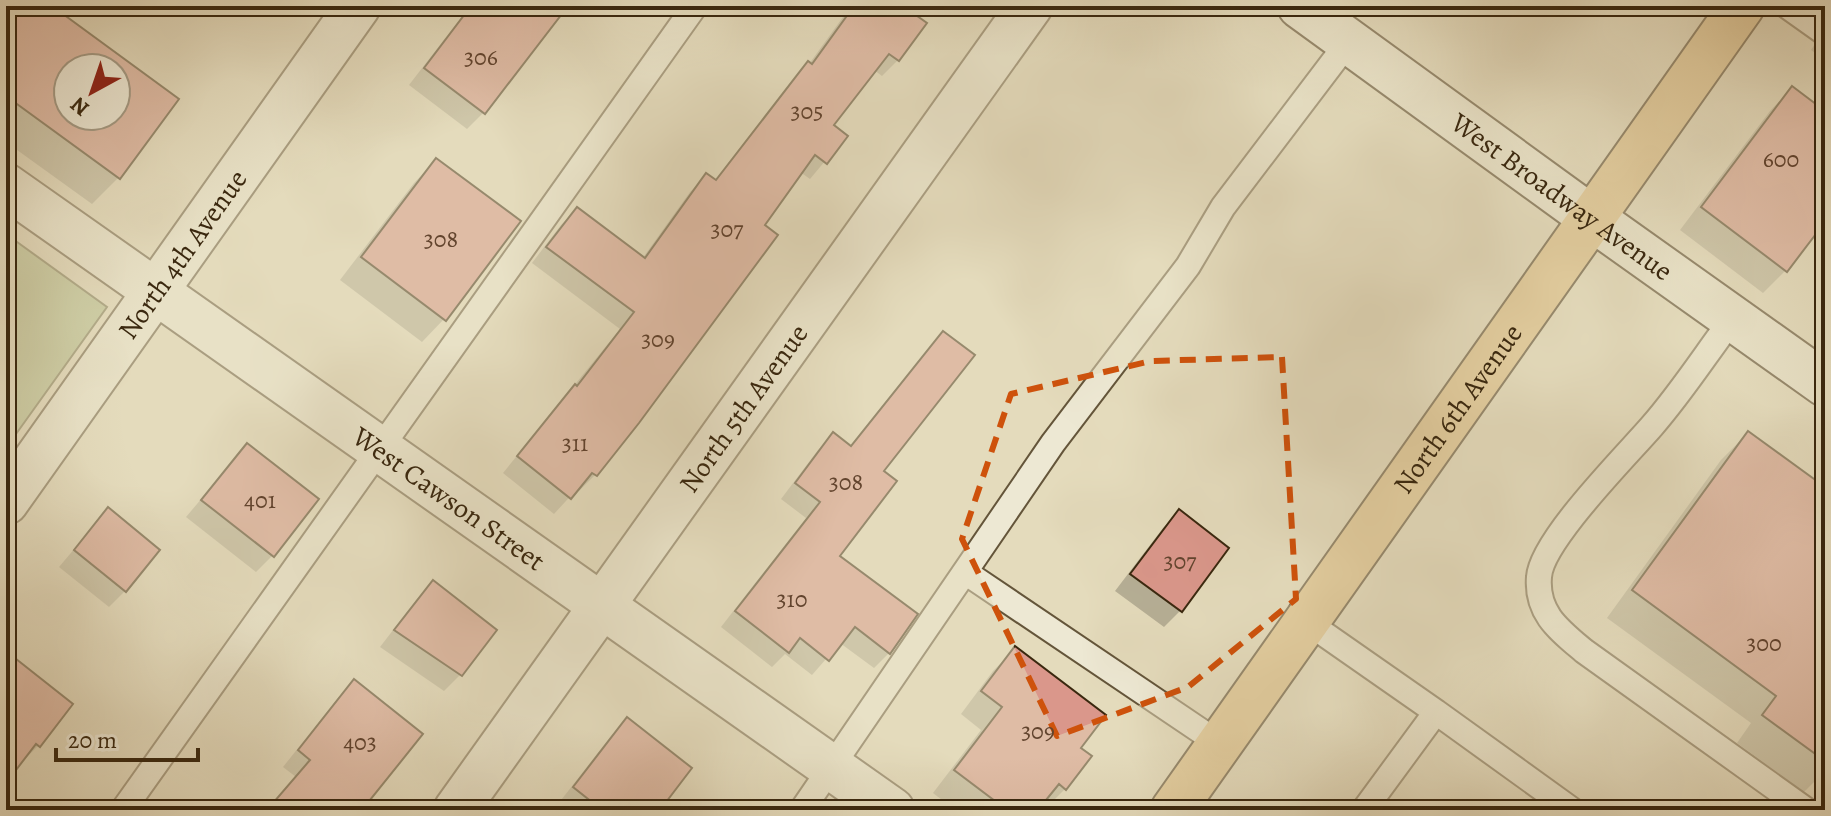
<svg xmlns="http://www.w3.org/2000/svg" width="1831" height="816" font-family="Alegreya,serif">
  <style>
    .green { fill: #b6c08f; stroke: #78744f; stroke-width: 2 }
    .shadow { fill: #0003; fill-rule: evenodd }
    .building { fill: #da978b; stroke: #3a280f; stroke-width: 2; fill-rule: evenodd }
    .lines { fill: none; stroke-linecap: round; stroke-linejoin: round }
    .lane-casing { stroke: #64553a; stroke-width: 28 }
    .street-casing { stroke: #64553a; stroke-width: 48 }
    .secondary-casing { stroke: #3a280f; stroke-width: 48 }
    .primary-casing { stroke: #3a280f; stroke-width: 48 }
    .lane { stroke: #ede8d3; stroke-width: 24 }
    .street { stroke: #ede8d3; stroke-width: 44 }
    .secondary { stroke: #ede8d3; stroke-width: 44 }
    .primary { stroke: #e2be7e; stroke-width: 44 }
    .marked { fill: none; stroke: #ce520c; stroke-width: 6; stroke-dasharray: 16 10; stroke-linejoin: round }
    .labels { text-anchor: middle; stroke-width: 8; stroke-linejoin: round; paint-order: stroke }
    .number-label { font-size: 24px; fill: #62442e }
    .street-label { font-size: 28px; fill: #3a280f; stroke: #ede8d3 }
  </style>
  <rect width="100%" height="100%" fill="#e4dbbc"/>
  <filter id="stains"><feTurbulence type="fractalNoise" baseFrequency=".0025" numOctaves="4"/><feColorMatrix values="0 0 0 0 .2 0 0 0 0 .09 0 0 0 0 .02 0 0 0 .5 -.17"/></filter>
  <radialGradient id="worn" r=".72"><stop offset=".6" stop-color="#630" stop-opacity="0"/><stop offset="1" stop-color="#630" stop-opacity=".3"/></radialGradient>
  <path class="green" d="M 6,234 L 107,307 L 6,448 Z"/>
  <path class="shadow" d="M 6,6 L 49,6 L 176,99 L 118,178 L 92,204 L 6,142 ZM 68,68 L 116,68 L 116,116 L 68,116 Z
    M 470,6 L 565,6 L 483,113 L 467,129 L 409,85 Z
    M 851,6 L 924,6 L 916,18 L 898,60 L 882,76 L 874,70 L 831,125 L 846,136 L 810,179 L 800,172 L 762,225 L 713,323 L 595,475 L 579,491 L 577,489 L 554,514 L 503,473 L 620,329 L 532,263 L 561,225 L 577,209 L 642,259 L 690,192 L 706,176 L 714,181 L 793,80 L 809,64 Z
    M 1825,29 L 1825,60 L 1811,50 Z
    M 1792,88 L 1825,113 L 1825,218 L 1785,271 L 1763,293 L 1680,230 L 1770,111 Z
    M 436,160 L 444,319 L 422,342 L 340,280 L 414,183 Z
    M 943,333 L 881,472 L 837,556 L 889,653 L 874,668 L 840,643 L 812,675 L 785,654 L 772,667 L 721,627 L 806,518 L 781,499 L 818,450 L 833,435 L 849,447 L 928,349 Z
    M 1748,433 L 1825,490 L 1825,771 L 1804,792 L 1737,743 L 1751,723 L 1607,618 L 1721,460 Z
    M 247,445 L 272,556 L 256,572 L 186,517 Z
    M 108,509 L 125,591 L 109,607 L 59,567 Z
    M 1179,512 L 1227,548 L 1180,611 L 1164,627 L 1115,591 L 1163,528 Z
    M 433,583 L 494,630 L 460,675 L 444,691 L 380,647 L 417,599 Z
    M 1015,649 L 1078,748 L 1065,789 L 1044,810 L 1038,807 L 1036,810 L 955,810 L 933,793 L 981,730 L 961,714 L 993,671 Z
    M 6,674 L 71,705 L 38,746 L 22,762 L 21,761 L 6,780 Z
    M 354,682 L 360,810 L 267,810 L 296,777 L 283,767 L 338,698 Z
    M 627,720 L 657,810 L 563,810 L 558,804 L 611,736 Z"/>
  <path class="building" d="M 6,6 L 52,6 L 179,99 L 120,179 L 6,96 ZM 68,68 L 116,68 L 116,116 L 68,116 Z
    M 471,6 L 568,6 L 485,114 L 424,68 Z
    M 854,6 L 903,6 L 927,23 L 899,61 L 889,54 L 834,125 L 848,136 L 827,164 L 815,155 L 765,225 L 778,235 L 639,423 L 597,476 L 592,473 L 571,499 L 517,456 L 575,384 L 577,386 L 634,312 L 546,247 L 577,207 L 645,258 L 706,173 L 716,180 L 808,61 L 812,64 Z
    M 1792,86 L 1825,111 L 1825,222 L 1787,272 L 1701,207 Z
    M 436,158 L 521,221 L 446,321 L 361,257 Z
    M 943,331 L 975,355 L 884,471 L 897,481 L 840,556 L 918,614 L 890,654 L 855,627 L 829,661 L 800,638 L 789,653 L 735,611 L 820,502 L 795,483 L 833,432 L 851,446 Z
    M 1748,431 L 1825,487 L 1825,761 L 1762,715 L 1776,696 L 1632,590 Z
    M 247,443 L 319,499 L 274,557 L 201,500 Z
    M 108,507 L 160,550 L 126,592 L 74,550 Z
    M 1179,509 L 1229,548 L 1182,612 L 1130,574 Z
    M 433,580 L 497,630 L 462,676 L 394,630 Z
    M 1015,646 L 1106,715 L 1081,748 L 1092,756 L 1066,790 L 1059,784 L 1038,810 L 1007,810 L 954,770 L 1002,707 L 981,691 Z
    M 6,651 L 73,704 L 40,747 L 36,744 L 6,783 Z
    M 354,679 L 423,734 L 362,810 L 267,810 L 310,760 L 298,750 Z
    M 627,717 L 692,768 L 660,810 L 602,810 L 573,787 Z"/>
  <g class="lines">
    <g class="lane-casing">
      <path id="lane" d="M 1787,6 L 1825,33
        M 1733,318 C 1706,354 1681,393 1652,426 C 1627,455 1541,541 1539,577 C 1536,613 1559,630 1584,651 L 1806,810
        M 965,572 L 1220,744
        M 1307,622 L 1436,712 L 1364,810
        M 1436,712 L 1572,810
        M 123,810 L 695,6
        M 802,810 L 1053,443 L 1188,266 L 1223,207 L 1349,41"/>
    </g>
    <g class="street-casing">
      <g id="street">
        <path id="s1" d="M 6,186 L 892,810"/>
        <path id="s2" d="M 6,502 L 358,6"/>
        <path id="s3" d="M 456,810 L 1030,6"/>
      </g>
    </g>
    <g class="secondary-casing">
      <g id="secondary">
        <path id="s4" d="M 1300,6 L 1593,219 L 1825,384"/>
      </g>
    </g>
    <g class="primary-casing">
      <g id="primary">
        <path id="s5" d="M 1173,810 L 1742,6"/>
      </g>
    </g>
    <use href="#lane" class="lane"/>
    <use href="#street" class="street"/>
    <use href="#secondary" class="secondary"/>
    <use href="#primary" class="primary"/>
  </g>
  <path d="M0 0H1831V816H0ZM 1282,357 L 1296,599 L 1188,687 L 1057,736 L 962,539 L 1011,394 L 1151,361 Z" fill="#e4dbbc" fill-opacity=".55" fill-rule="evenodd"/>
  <path class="marked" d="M 1282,357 L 1296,599 L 1188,687 L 1057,736 L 962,539 L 1011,394 L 1151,361 Z"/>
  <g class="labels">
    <g class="number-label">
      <text x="481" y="65">306</text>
      <text x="807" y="119">305</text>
      <text x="1781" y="167">600</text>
      <text x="727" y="237">307</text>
      <text x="441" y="247">308</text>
      <text x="658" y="347">309</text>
      <text x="575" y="451">311</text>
      <text x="846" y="490">308</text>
      <text x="260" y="508">401</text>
      <text x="1180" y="569">307</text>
      <text x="792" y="607">310</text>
      <text x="1764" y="651">300</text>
      <text x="1038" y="739">309</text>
      <text x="360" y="750">403</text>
    </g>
    <g class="street-label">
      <text dy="10" stroke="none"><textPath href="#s4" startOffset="324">West Broadway Avenue</textPath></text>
      <text dy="10" stroke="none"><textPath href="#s2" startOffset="304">North 4th Avenue</textPath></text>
      <text dy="10" stroke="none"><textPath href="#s3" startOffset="494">North 5th Avenue</textPath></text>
      <text dy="10" stroke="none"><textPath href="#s5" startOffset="492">North 6th Avenue</textPath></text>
      <text dy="10" stroke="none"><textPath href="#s1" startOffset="542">West Cawson Street</textPath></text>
    </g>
  </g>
  <rect width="1831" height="816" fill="none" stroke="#e4dbbc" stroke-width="32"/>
  <rect x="8" y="8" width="1815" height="800" fill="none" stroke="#3a280f" stroke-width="4"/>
  <rect x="16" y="16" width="1799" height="784" fill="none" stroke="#3a280f" stroke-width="2"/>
  <g transform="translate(92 92) rotate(220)"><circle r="38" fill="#ede8d3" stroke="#a59b85" stroke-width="2"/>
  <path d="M0-6L14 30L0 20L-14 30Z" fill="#8f2418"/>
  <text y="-12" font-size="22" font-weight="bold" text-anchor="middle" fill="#3a280f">N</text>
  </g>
  <path d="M56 748v12h142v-12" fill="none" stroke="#3a280f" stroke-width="4"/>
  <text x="68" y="748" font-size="24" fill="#3a280f" stroke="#ede8d3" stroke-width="6" paint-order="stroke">20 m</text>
  <rect width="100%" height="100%" filter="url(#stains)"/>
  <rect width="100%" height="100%" fill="url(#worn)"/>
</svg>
